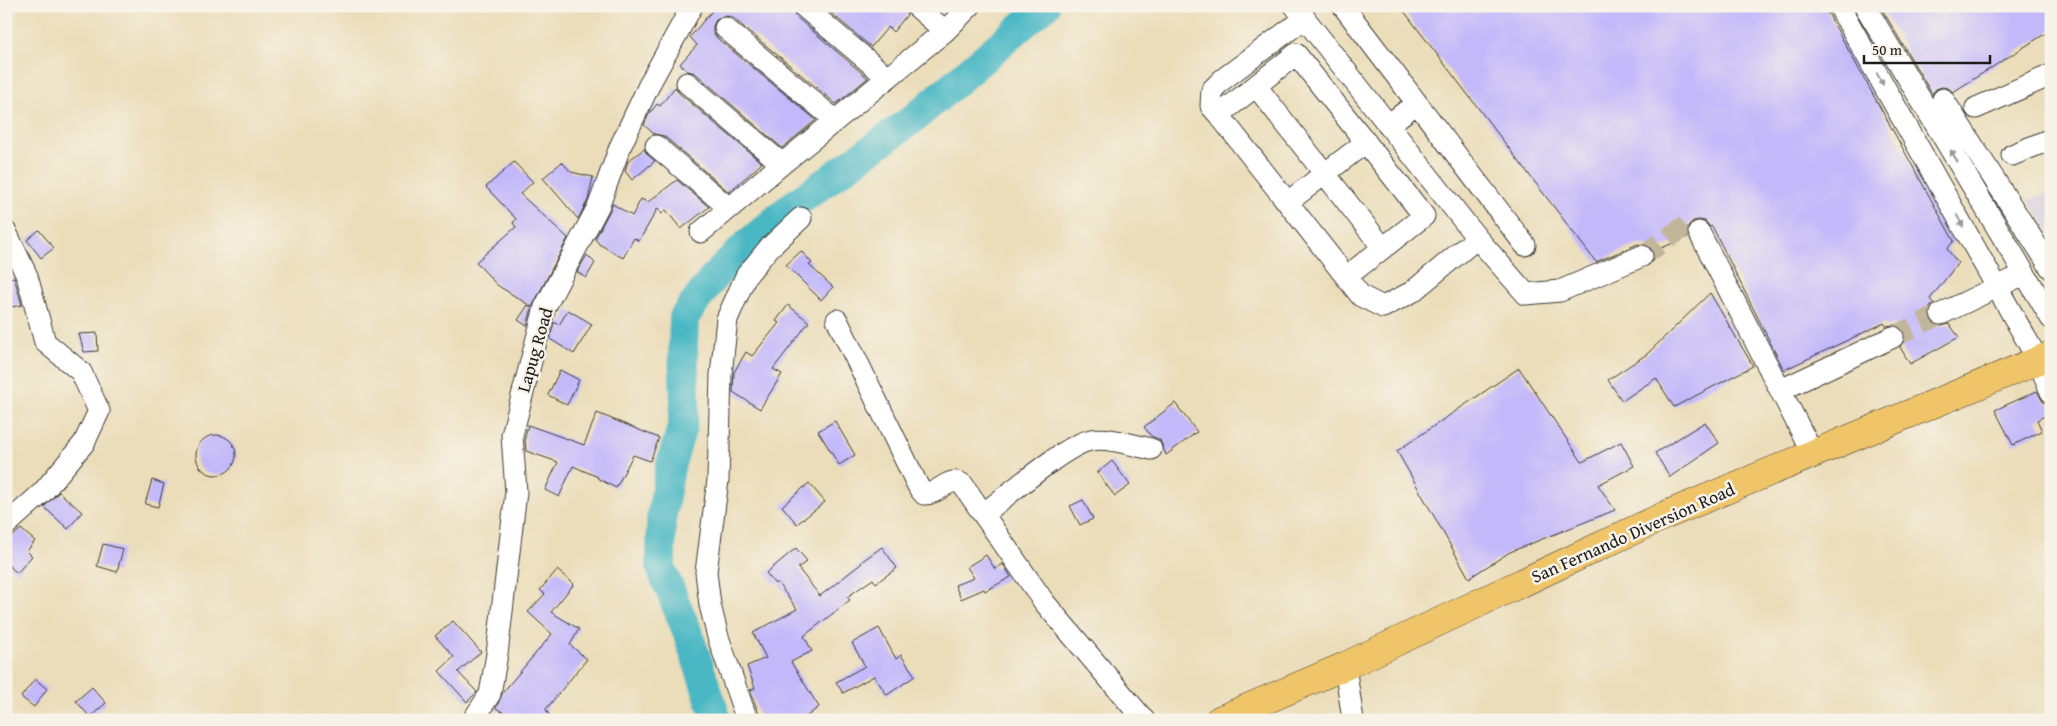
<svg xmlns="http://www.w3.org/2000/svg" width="2057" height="726" font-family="'Gentium Book Plus',serif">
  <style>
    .industrial { fill: #c8bfd8 }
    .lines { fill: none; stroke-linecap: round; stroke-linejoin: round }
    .river { stroke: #4ab8c4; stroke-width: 30 }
    .building { fill: #c2b8fa }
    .minor-tunnel { stroke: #c2b69a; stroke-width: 21; stroke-dasharray: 21 11; stroke-linecap: butt }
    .minor-casing { stroke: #3b3934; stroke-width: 23 }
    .highway-casing { stroke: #3b3934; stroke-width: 29 }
    .minor { stroke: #fff; stroke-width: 21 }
    .highway { stroke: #f0c469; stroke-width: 28 }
    .oneway { fill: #999 }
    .labels { text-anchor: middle; stroke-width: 5; stroke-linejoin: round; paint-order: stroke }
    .street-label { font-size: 18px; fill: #1c1c1c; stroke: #f7f3e8 }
  </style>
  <rect width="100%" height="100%" fill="#f7f3e8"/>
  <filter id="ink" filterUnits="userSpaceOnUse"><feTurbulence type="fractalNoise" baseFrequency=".02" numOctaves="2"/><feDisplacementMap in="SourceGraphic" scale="10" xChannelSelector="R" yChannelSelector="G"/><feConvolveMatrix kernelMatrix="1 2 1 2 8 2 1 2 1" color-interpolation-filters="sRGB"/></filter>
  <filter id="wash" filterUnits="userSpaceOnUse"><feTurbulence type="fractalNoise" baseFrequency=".0096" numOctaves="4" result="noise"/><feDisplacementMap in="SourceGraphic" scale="20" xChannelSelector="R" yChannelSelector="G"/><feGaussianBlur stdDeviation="1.12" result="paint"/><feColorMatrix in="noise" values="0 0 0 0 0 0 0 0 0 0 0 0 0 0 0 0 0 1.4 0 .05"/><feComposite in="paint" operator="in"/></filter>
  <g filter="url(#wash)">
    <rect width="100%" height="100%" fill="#ebddb9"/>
    <path class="industrial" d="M 2051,191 L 2051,235 L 2028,200 Z"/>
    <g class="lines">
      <path class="river" d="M 717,720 L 687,631 L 661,568 L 661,520 L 670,467 L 682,427 L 685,403 L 683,346 L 684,317 L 714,277 L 745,246 L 792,206 L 913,119 L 1045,6"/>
    </g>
    <g id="blocks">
      <path class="building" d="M 716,6 L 791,6 L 795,16 L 868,78 L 836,104 L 733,18 L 727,16 L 716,20 L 713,26 L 713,33 L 717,38 L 816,120 L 782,148 L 695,73 L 688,71 L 680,64 L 697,45 L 690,37 Z
        M 823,6 L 904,6 L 907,15 L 893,32 L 888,27 L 871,47 Z
        M 1400,6 L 1824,6 L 1954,241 L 1947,249 L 1958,263 L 1930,299 L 1934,304 L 1930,307 L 1929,314 L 1934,324 L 1941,326 L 1949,324 L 1959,337 L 1910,364 L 1900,347 L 1905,338 L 1904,331 L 1900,326 L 1894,325 L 1886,326 L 1884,323 L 1784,370 L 1712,226 L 1710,227 L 1705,221 L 1699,220 L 1693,221 L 1688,226 L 1688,237 L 1654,251 L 1649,246 L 1638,244 L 1596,262 Z
        M 1880,6 L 2051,6 L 2051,30 L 1953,92 L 1948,88 L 1942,87 L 1936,89 L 1932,94 Z
        M 675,87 L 679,93 L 762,163 L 729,192 L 664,136 L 654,134 L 644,125 L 649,114 L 657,104 L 660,106 Z
        M 644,149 L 648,155 L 655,161 L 632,180 L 625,171 L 628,161 Z
        M 514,162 L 533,182 L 520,194 L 568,238 L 532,307 L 497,285 L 476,262 L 516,227 L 513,223 L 516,219 L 486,187 Z
        M 562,162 L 571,172 L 593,177 L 588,200 L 578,219 L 543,178 Z
        M 677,180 L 709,207 L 681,229 L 666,210 L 662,214 L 658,208 L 639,241 L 634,238 L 623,258 L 599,244 L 595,239 L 613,204 L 632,216 L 641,199 L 648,202 Z
        M 39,230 L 54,248 L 41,258 L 27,240 Z
        M 801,251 L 812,263 L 809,265 L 833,287 L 821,300 L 786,265 Z
        M 587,255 L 595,263 L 586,278 L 577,272 Z
        M 14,277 L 22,305 L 6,308 L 6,279 Z
        M 1710,293 L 1753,366 L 1674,407 L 1656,378 L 1622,401 L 1608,380 L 1647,354 Z
        M 528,305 L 532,308 L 527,326 L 518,320 Z
        M 788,305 L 809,322 L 773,369 L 782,374 L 760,409 L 733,392 L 734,372 L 746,352 L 752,356 L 779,323 L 776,321 Z
        M 568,310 L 592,324 L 574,354 L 550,339 L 554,322 L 559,325 Z
        M 97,333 L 98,351 L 84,352 L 79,334 Z
        M 1519,368 L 1582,462 L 1621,442 L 1634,466 L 1598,485 L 1615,510 L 1510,552 L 1469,578 L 1397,451 Z
        M 560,370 L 579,380 L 567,405 L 548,395 Z
        M 2037,391 L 2043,402 L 2050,404 L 2051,413 L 2037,420 L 2042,431 L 2013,445 L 1995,410 Z
        M 1175,403 L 1197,432 L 1166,455 L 1160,440 L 1151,436 L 1144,427 Z
        M 597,413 L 659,438 L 650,461 L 633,455 L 616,488 L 597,478 L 598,477 L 573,466 L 559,497 L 545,490 L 558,462 L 526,451 L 525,437 L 528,425 L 584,445 Z
        M 835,421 L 855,455 L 839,465 L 818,431 Z
        M 1705,422 L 1719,443 L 1670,477 L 1655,453 Z
        M196 455a20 20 0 1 1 40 0a20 20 0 1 1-40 0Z
        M 1112,461 L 1130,485 L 1115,496 L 1097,473 Z
        M 152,480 L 164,484 L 158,507 L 145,504 Z
        M 809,483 L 825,502 L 797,524 L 782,506 Z
        M 59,492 L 82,512 L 68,529 L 44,507 Z
        M 1083,500 L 1093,519 L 1080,525 L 1070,506 Z
        M 21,529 L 35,541 L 27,551 L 32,556 L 17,573 L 6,563 L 6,537 L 14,535 Z
        M 103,544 L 123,549 L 117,572 L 97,566 Z
        M 882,547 L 897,568 L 876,583 L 873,579 L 847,597 L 850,600 L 804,636 L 812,651 L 791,662 L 819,707 L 802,720 L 761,720 L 750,690 L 755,688 L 747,666 L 766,658 L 753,633 L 797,609 L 777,582 L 775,584 L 766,573 L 796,548 L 807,561 L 798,568 L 820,596 L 862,563 L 861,562 Z
        M 986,555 L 995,569 L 1003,564 L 1011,577 L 985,591 L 984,589 L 961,599 L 955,585 L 974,578 L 967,567 Z
        M 557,570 L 574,584 L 551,612 L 579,629 L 570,645 L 587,659 L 546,709 L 551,720 L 515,720 L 496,708 L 503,692 L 552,634 L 528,612 L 545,594 L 540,590 Z
        M 453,621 L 481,652 L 458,672 L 477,692 L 467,702 L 439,671 L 454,657 L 435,636 Z
        M 879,628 L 896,659 L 901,655 L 915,676 L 887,695 L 874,676 L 843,693 L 836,682 L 865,666 L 852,643 Z
        M 35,679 L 47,689 L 34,707 L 21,697 Z
        M 92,687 L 106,703 L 90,717 L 76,701 Z"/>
    </g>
  </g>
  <g filter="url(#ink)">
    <use href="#blocks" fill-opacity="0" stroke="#3b3934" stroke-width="1"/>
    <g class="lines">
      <path class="minor-tunnel" d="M 1642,256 L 1694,220
        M 1893,337 L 1941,314"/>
      <g class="minor-casing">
        <path id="minor" d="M 803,6 L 888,78
          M 916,6 L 945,31
          M 1295,6 L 1477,238 L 1526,294 L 1560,291 L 1642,256
          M 1343,6 L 1525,245
          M 1839,6 L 2038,360 L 2051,392
          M 1865,6 L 2051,318
          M 1305,18 L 1222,80 L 1212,90 L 1211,106 L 1219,115 L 1361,296 L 1383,307 L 1412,292 L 1477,238
          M 725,28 L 835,120
          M 687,83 L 782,164
          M 1256,86 L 1383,248
          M 1943,99 L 2051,268
          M 1976,108 L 2051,75
          M 1219,115 L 1296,54 L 1424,216 L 1346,277
          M 1388,125 L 1417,103
          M 656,146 L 729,208
          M 2012,155 L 2051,139
          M 1288,202 L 1366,142
          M 6,232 L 27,276 L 45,342 L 81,372 L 99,411 L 84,443 L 43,492 L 6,525
          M 701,232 L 782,164 L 945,31 L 970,6
          M 1699,232 L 1813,454
          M 1941,314 L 2024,274
          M 837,320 L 919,488 L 924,494 C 939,495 949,474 963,485 L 1044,602 L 1144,720
          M 1781,390 L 1893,337
          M 983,514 C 1006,497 1066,444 1091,440 C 1110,437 1132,445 1151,449
          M 1345,666 L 1353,720
          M 473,720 L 490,694 L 497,654 L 516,492 L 512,435 L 545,307 L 599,205 L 620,147 L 651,81 L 692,6
          M 747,720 L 718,637 L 710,605 L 706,572 L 718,480 L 721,375 L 727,319 L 746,276 L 769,248 L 801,218"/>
      </g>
      <g class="highway-casing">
        <path id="highway" d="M 1219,720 L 1345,666 L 1666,515 L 2051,355"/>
      </g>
      <use href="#minor" class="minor"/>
      <use href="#highway" class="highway"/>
    </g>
    <defs><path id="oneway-solid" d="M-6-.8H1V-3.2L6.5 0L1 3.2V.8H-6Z" transform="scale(1.25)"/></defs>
    <g class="oneway">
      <use href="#oneway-solid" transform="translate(1880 79) rotate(61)"/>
      <use href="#oneway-solid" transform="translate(1954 156) rotate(-121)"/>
      <use href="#oneway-solid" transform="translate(1960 221) rotate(61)"/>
    </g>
  </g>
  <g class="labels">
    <g class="street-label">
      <text transform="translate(535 350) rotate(-74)" y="6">Lapug Road</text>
      <text transform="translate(1633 533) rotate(-24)" y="6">San Fernando Diversion Road</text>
    </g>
  </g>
  <rect width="2057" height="726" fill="none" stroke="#f7f3e8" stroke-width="25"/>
  <path d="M1864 55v8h126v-8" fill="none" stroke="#1c1c1c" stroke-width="2.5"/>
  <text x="1872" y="55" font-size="15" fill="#1c1c1c" stroke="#f7f3e8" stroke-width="4" paint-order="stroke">50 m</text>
</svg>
